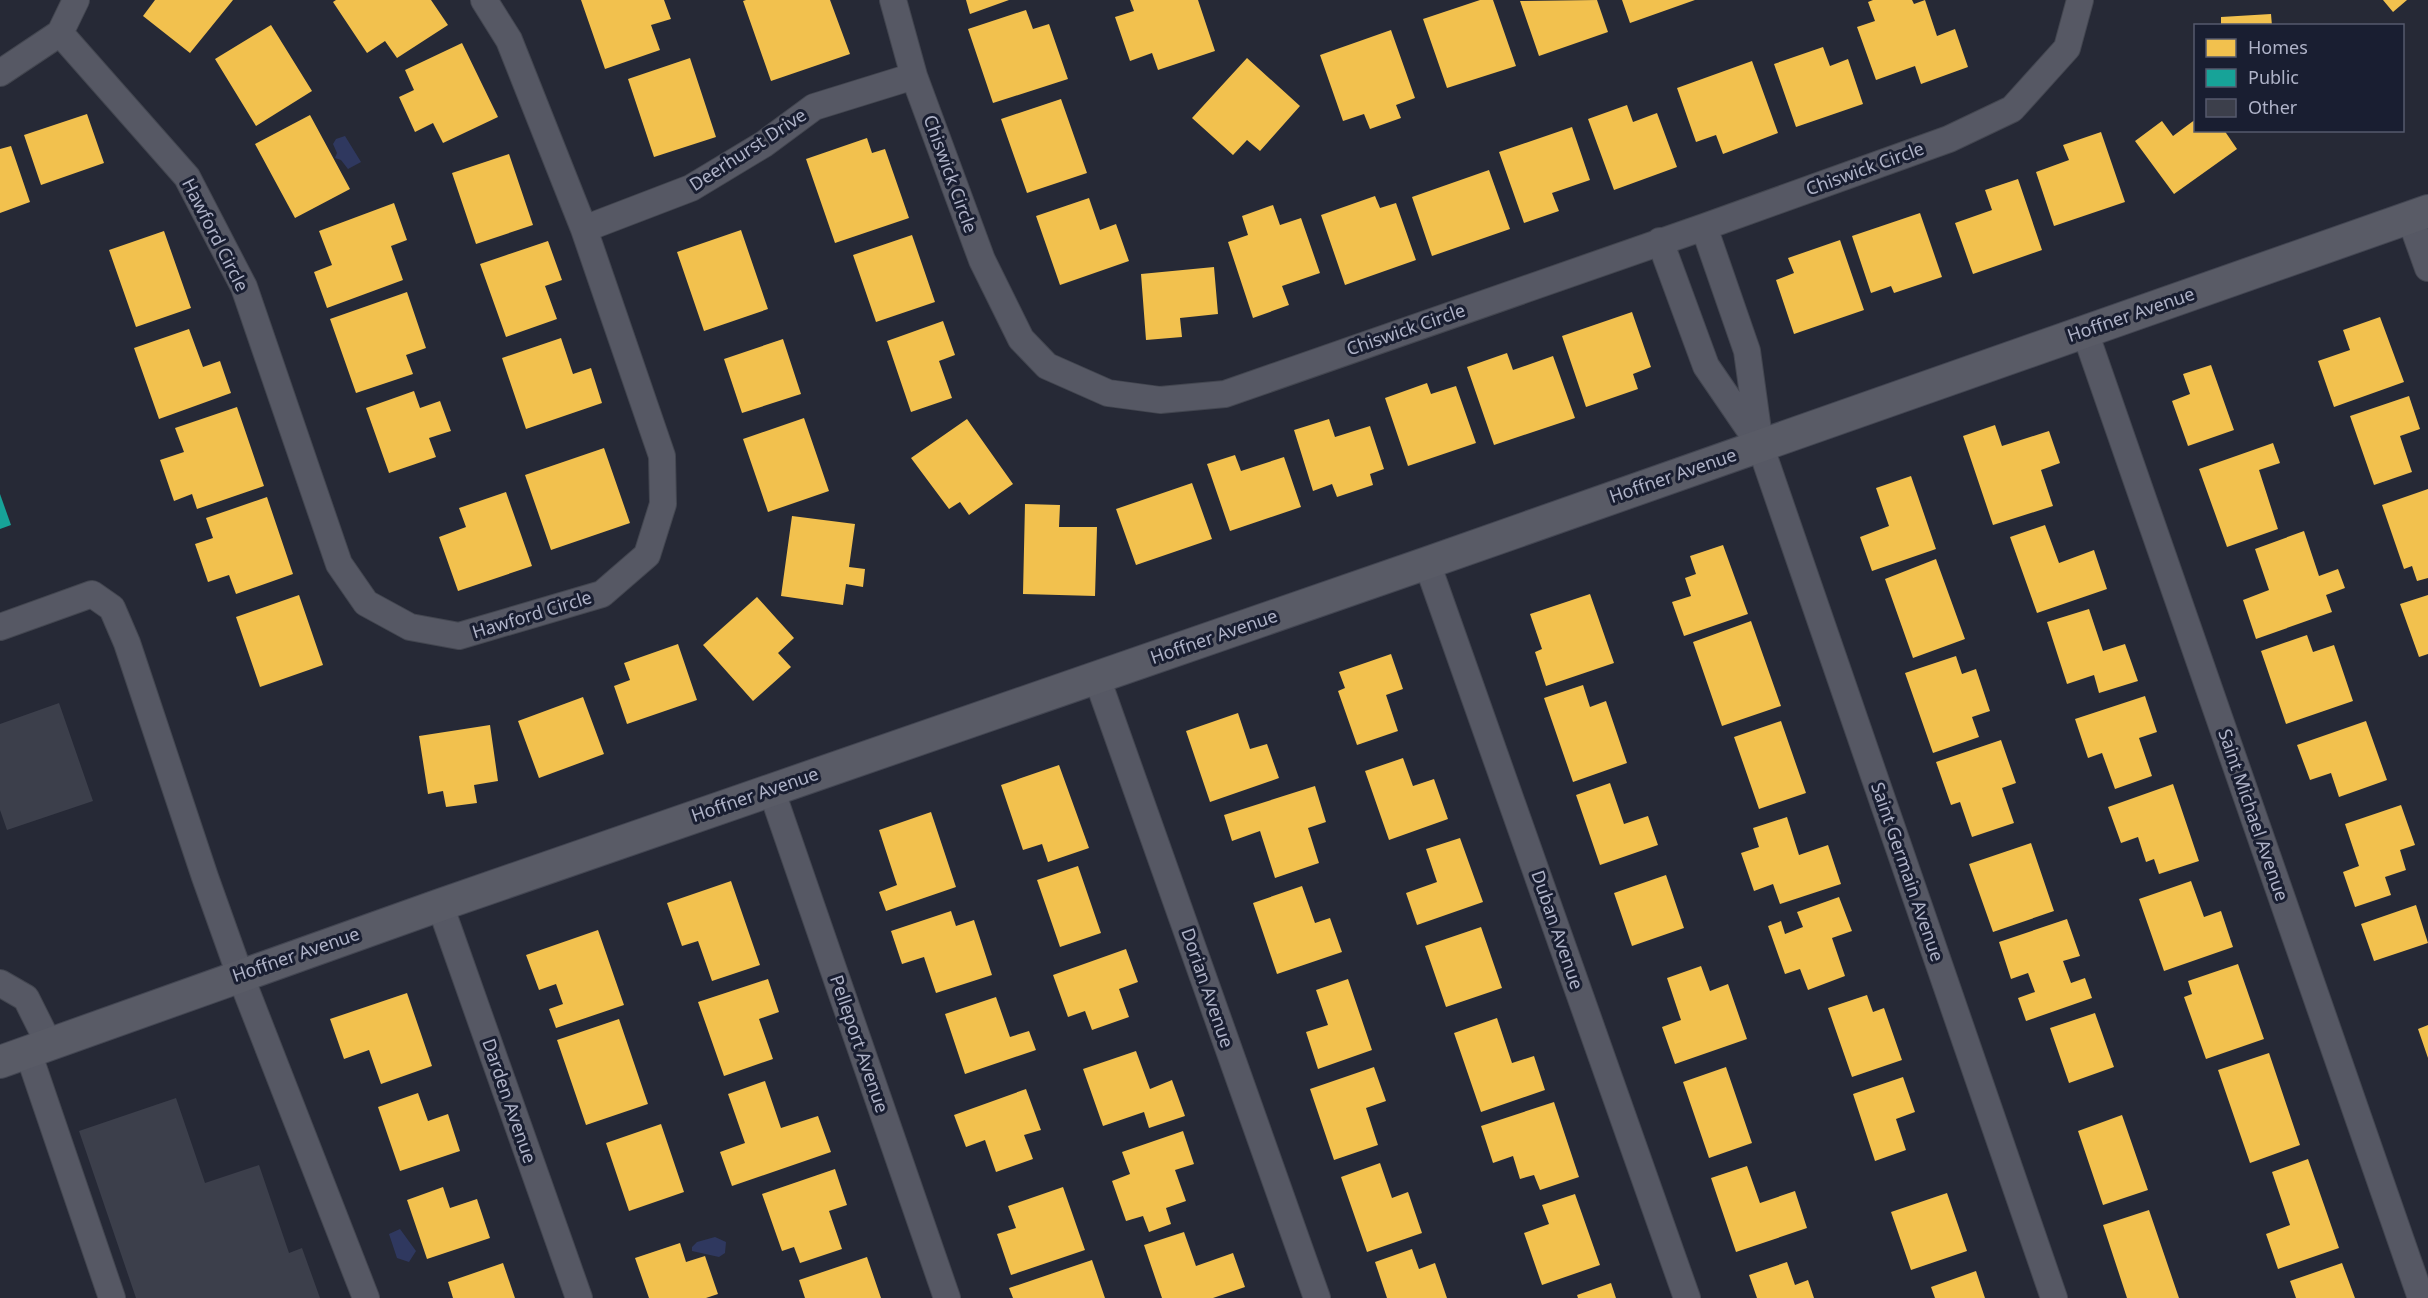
<svg xmlns="http://www.w3.org/2000/svg" width="2428" height="1298" font-family="'Noto Sans',sans-serif">
  <style>
    .water { fill: #2f385f }
    .homes { fill: #f2c14e }
    .public { fill: #17a398 }
    .building { fill: #3c3f4b }
    .lines { fill: none; stroke-linecap: round; stroke-linejoin: round }
    .minor-casing { stroke: #434650; stroke-width: 28 }
    .major-casing { stroke: #434652; stroke-width: 34 }
    .minor { stroke: #565864; stroke-width: 26 }
    .major { stroke: #595b66; stroke-width: 32 }
    .labels { text-anchor: middle; stroke-width: 6; stroke-linejoin: round; paint-order: stroke }
    .street-label { font-size: 18px; fill: #afb3c8; stroke: #191e31 }
  </style>
  <rect width="100%" height="100%" fill="#262936"/>
  <path class="water" d="M 345,136 L 361,162 L 348,169 L 341,160 L 335,158 L 337,153 L 333,144 L 336,139 Z
    M 400,1229 L 416,1251 L 409,1262 L 397,1258 L 389,1234 Z
    M 715,1237 L 726,1242 L 725,1253 L 719,1257 L 692,1251 L 692,1247 L 697,1242 Z"/>
  <path class="homes" d="M 155,0 L 233,0 L 190,53 L 143,16 Z
    M 336,0 L 431,0 L 448,25 L 397,58 L 385,41 L 367,53 L 333,2 Z
    M 581,0 L 664,0 L 671,19 L 651,25 L 660,50 L 605,69 Z
    M 746,0 L 830,0 L 850,54 L 771,81 L 743,1 Z
    M 966,0 L 1009,0 L 970,14 Z
    M 1130,0 L 1198,0 L 1215,51 L 1158,70 L 1152,53 L 1130,61 L 1115,17 L 1134,11 Z
    M 1480,0 L 1493,0 L 1516,66 L 1447,88 L 1423,19 Z
    M 1597,0 L 1608,32 L 1539,56 L 1520,1 Z
    M 1622,0 L 1695,0 L 1630,23 Z
    M 1873,0 L 1912,0 L 1914,4 L 1925,0 L 1937,36 L 1955,29 L 1968,67 L 1921,84 L 1915,66 L 1876,80 L 1857,27 L 1875,21 L 1868,2 Z
    M 2383,0 L 2407,0 L 2393,12 Z
    M 1026,10 L 1033,29 L 1049,24 L 1068,79 L 993,103 L 968,29 Z
    M 2271,14 L 2272,26 L 2221,26 L 2221,17 Z
    M 271,25 L 312,91 L 256,126 L 215,59 Z
    M 1391,30 L 1415,98 L 1396,105 L 1401,118 L 1370,129 L 1364,114 L 1343,121 L 1320,55 Z
    M 462,43 L 498,117 L 443,143 L 433,123 L 415,132 L 399,97 L 414,90 L 405,70 Z
    M 1823,47 L 1830,66 L 1848,59 L 1863,104 L 1796,127 L 1774,64 Z
    M 690,58 L 716,137 L 654,157 L 628,79 Z
    M 1247,58 L 1300,106 L 1260,151 L 1247,140 L 1233,155 L 1192,118 Z
    M 1752,61 L 1778,133 L 1723,154 L 1716,135 L 1696,142 L 1677,88 Z
    M 1061,99 L 1087,173 L 1027,193 L 1001,119 Z
    M 1627,105 L 1633,122 L 1657,113 L 1677,167 L 1614,190 L 1588,119 Z
    M 87,114 L 104,163 L 41,185 L 24,135 Z
    M 310,115 L 350,189 L 295,218 L 255,144 Z
    M 2196,119 L 2196,130 L 2224,130 L 2237,149 L 2174,194 L 2135,141 L 2162,121 L 2173,136 Z
    M 1572,127 L 1590,180 L 1552,193 L 1559,211 L 1524,223 L 1499,152 Z
    M 2101,132 L 2125,202 L 2054,226 L 2036,172 L 2069,160 L 2063,145 Z
    M 867,138 L 872,153 L 885,149 L 909,218 L 835,243 L 806,159 Z
    M 11,146 L 30,202 L 0,213 L 0,149 Z
    M 509,154 L 533,225 L 476,244 L 452,173 Z
    M 1489,170 L 1510,229 L 1432,256 L 1412,197 Z
    M 2018,179 L 2042,250 L 1973,274 L 1955,223 L 1992,210 L 1985,190 Z
    M 1375,196 L 1380,208 L 1396,203 L 1416,260 L 1345,285 L 1321,215 Z
    M 1089,198 L 1100,230 L 1116,224 L 1129,261 L 1060,285 L 1036,216 Z
    M 394,203 L 407,240 L 391,246 L 403,280 L 327,308 L 314,272 L 332,265 L 319,231 Z
    M 1273,205 L 1280,225 L 1301,218 L 1320,273 L 1282,286 L 1289,305 L 1253,318 L 1228,242 L 1248,235 L 1242,216 Z
    M 1920,213 L 1942,277 L 1894,293 L 1891,286 L 1871,293 L 1852,236 Z
    M 741,230 L 768,309 L 704,331 L 677,252 Z
    M 164,231 L 191,308 L 136,327 L 109,250 Z
    M 912,235 L 935,302 L 876,322 L 853,255 Z
    M 1840,240 L 1864,310 L 1794,334 L 1776,280 L 1794,273 L 1788,258 Z
    M 548,241 L 562,280 L 545,286 L 557,319 L 506,337 L 480,264 Z
    M 1214,267 L 1218,314 L 1180,318 L 1182,337 L 1146,340 L 1141,274 Z
    M 407,292 L 426,348 L 406,355 L 413,374 L 356,393 L 330,319 Z
    M 1632,312 L 1651,367 L 1633,374 L 1638,389 L 1586,407 L 1562,336 Z
    M 2380,317 L 2404,382 L 2334,407 L 2318,361 L 2350,350 L 2343,330 Z
    M 943,321 L 955,355 L 939,361 L 952,398 L 911,412 L 887,341 Z
    M 189,329 L 203,367 L 220,361 L 231,393 L 159,419 L 134,348 Z
    M 561,338 L 573,374 L 591,368 L 602,403 L 526,429 L 502,358 Z
    M 783,339 L 801,394 L 742,413 L 724,359 Z
    M 1507,353 L 1513,370 L 1553,356 L 1575,418 L 1494,445 L 1467,367 Z
    M 2211,365 L 2234,430 L 2188,446 L 2172,401 L 2190,394 L 2183,374 Z
    M 1427,383 L 1431,394 L 1456,386 L 1476,443 L 1408,466 L 1385,398 Z
    M 414,391 L 420,408 L 440,401 L 451,431 L 429,438 L 436,457 L 389,473 L 366,408 Z
    M 2409,396 L 2420,429 L 2400,436 L 2412,472 L 2374,485 L 2350,416 Z
    M 237,407 L 264,486 L 197,509 L 192,494 L 174,501 L 160,460 L 184,452 L 175,428 Z
    M 804,418 L 829,491 L 768,512 L 743,439 Z
    M 967,419 L 1013,484 L 969,515 L 960,502 L 949,509 L 911,458 Z
    M 1329,419 L 1335,437 L 1370,426 L 1384,469 L 1370,474 L 1373,485 L 1337,497 L 1332,484 L 1313,491 L 1294,430 Z
    M 1995,425 L 2002,446 L 2049,431 L 2060,463 L 2041,470 L 2053,506 L 1993,525 L 1963,436 Z
    M 2273,443 L 2280,463 L 2259,470 L 2278,529 L 2227,547 L 2199,469 Z
    M 604,448 L 630,523 L 551,550 L 525,475 Z
    M 1235,455 L 1241,471 L 1284,457 L 1301,507 L 1230,531 L 1207,464 Z
    M 1911,476 L 1936,549 L 1872,571 L 1860,537 L 1889,526 L 1876,488 Z
    M 1192,483 L 1212,539 L 1136,565 L 1116,509 Z
    M 2428,489 L 2428,578 L 2417,581 L 2412,566 L 2404,569 L 2382,505 Z
    M 506,492 L 532,566 L 458,591 L 439,537 L 466,527 L 459,508 Z
    M 267,497 L 293,574 L 236,594 L 229,575 L 208,582 L 195,544 L 213,538 L 206,518 Z
    M 1025,504 L 1060,505 L 1059,527 L 1097,527 L 1095,596 L 1023,594 Z
    M 792,516 L 855,524 L 849,567 L 865,569 L 863,587 L 846,584 L 843,605 L 781,596 Z
    M 2045,525 L 2059,563 L 2094,550 L 2107,589 L 2037,613 L 2010,537 Z
    M 2304,531 L 2319,576 L 2338,569 L 2345,588 L 2326,595 L 2332,612 L 2256,639 L 2243,600 L 2269,590 L 2255,549 Z
    M 1723,545 L 1748,614 L 1684,636 L 1672,602 L 1691,596 L 1685,578 L 1696,574 L 1690,556 Z
    M 1936,559 L 1965,639 L 1913,658 L 1885,579 Z
    M 1590,594 L 1614,663 L 1546,686 L 1535,652 L 1542,649 L 1530,614 Z
    M 299,595 L 323,665 L 260,687 L 236,617 Z
    M 2428,595 L 2428,654 L 2419,657 L 2400,604 Z
    M 757,597 L 794,638 L 778,653 L 791,667 L 753,701 L 703,645 Z
    M 2089,609 L 2103,651 L 2125,644 L 2138,681 L 2099,693 L 2094,675 L 2067,684 L 2047,622 Z
    M 1751,621 L 1781,706 L 1722,726 L 1693,642 Z
    M 2307,635 L 2313,652 L 2334,645 L 2353,701 L 2286,724 L 2261,651 Z
    M 678,644 L 697,700 L 627,724 L 614,686 L 630,680 L 624,663 Z
    M 1391,654 L 1403,689 L 1386,695 L 1398,731 L 1357,745 L 1338,691 L 1345,688 L 1339,672 Z
    M 1956,656 L 1962,674 L 1976,669 L 1990,711 L 1972,717 L 1979,737 L 1933,753 L 1905,673 Z
    M 1583,685 L 1590,707 L 1606,701 L 1627,763 L 1573,782 L 1544,698 Z
    M 2145,696 L 2157,732 L 2139,738 L 2152,776 L 2115,789 L 2102,753 L 2088,758 L 2075,719 Z
    M 583,697 L 604,754 L 539,778 L 518,721 Z
    M 1238,713 L 1250,749 L 1267,744 L 1279,778 L 1210,802 L 1186,731 Z
    M 1781,721 L 1806,793 L 1759,809 L 1734,737 Z
    M 2366,721 L 2387,780 L 2339,797 L 2331,773 L 2310,780 L 2297,745 Z
    M 490,725 L 498,781 L 474,785 L 477,803 L 446,807 L 443,791 L 428,794 L 419,736 Z
    M 2001,740 L 2016,783 L 2002,788 L 2014,823 L 1972,837 L 1960,802 L 1951,805 L 1936,762 Z
    M 1403,758 L 1413,786 L 1434,779 L 1448,819 L 1389,840 L 1365,771 Z
    M 1059,765 L 1089,848 L 1048,862 L 1042,844 L 1023,850 L 1001,785 Z
    M 1610,783 L 1624,824 L 1648,816 L 1658,845 L 1600,865 L 1576,795 Z
    M 2173,784 L 2199,861 L 2159,874 L 2154,859 L 2146,862 L 2138,837 L 2121,843 L 2108,807 Z
    M 1315,786 L 1326,822 L 1308,828 L 1319,863 L 1275,878 L 1260,831 L 1232,841 L 1224,815 Z
    M 2401,805 L 2415,845 L 2400,850 L 2406,870 L 2385,877 L 2391,895 L 2355,907 L 2343,872 L 2359,866 L 2345,824 Z
    M 931,812 L 956,887 L 886,911 L 879,892 L 897,885 L 879,830 Z
    M 1787,817 L 1799,855 L 1828,845 L 1841,884 L 1780,904 L 1773,884 L 1754,891 L 1741,853 L 1759,847 L 1753,828 Z
    M 1460,838 L 1483,902 L 1417,925 L 1406,893 L 1437,882 L 1426,849 Z
    M 2031,843 L 2054,911 L 1993,932 L 1969,864 Z
    M 1078,866 L 1101,933 L 1060,947 L 1037,880 Z
    M 1666,875 L 1684,928 L 1632,946 L 1614,893 Z
    M 731,881 L 760,965 L 712,981 L 698,941 L 682,946 L 667,903 Z
    M 2191,881 L 2204,917 L 2221,911 L 2233,947 L 2164,971 L 2139,899 Z
    M 1302,886 L 1315,923 L 1330,918 L 1342,952 L 1277,974 L 1253,903 Z
    M 1839,897 L 1852,931 L 1832,938 L 1845,976 L 1808,990 L 1800,969 L 1785,974 L 1768,926 L 1781,921 L 1785,934 L 1803,927 L 1797,912 Z
    M 2416,905 L 2428,943 L 2374,961 L 2361,924 Z
    M 951,911 L 956,926 L 974,920 L 992,975 L 936,993 L 924,957 L 902,964 L 891,931 Z
    M 2067,919 L 2080,956 L 2063,961 L 2071,983 L 2085,978 L 2092,998 L 2026,1021 L 2018,998 L 2035,992 L 2028,973 L 2011,979 L 1999,942 Z
    M 1481,927 L 1502,988 L 1446,1007 L 1425,946 Z
    M 598,930 L 624,1005 L 556,1028 L 549,1009 L 563,1004 L 556,984 L 539,990 L 526,955 Z
    M 1126,949 L 1138,982 L 1119,989 L 1129,1017 L 1092,1030 L 1085,1011 L 1068,1017 L 1053,975 Z
    M 2238,964 L 2264,1039 L 2206,1059 L 2184,997 L 2192,994 L 2188,981 Z
    M 1701,966 L 1710,991 L 1728,984 L 1747,1039 L 1675,1064 L 1662,1027 L 1681,1020 L 1667,978 Z
    M 768,979 L 779,1012 L 759,1019 L 773,1059 L 724,1076 L 698,1002 Z
    M 1348,979 L 1372,1050 L 1318,1069 L 1306,1032 L 1328,1025 L 1316,990 Z
    M 407,993 L 432,1066 L 381,1084 L 369,1050 L 344,1059 L 330,1019 Z
    M 1867,995 L 1873,1012 L 1884,1008 L 1902,1060 L 1852,1077 L 1828,1008 Z
    M 996,997 L 1010,1037 L 1029,1031 L 1036,1050 L 965,1074 L 945,1014 Z
    M 2095,1013 L 2114,1067 L 2069,1083 L 2050,1028 Z
    M 1497,1018 L 1512,1063 L 1534,1056 L 1545,1090 L 1481,1112 L 1454,1033 Z
    M 619,1019 L 648,1104 L 586,1125 L 557,1040 Z
    M 2428,1025 L 2428,1058 L 2418,1029 Z
    M 1136,1051 L 1150,1089 L 1172,1080 L 1185,1116 L 1149,1128 L 1144,1112 L 1103,1126 L 1083,1069 Z
    M 2269,1053 L 2300,1145 L 2250,1163 L 2218,1070 Z
    M 1374,1067 L 1386,1101 L 1366,1108 L 1378,1145 L 1334,1160 L 1310,1089 Z
    M 1726,1067 L 1752,1143 L 1709,1158 L 1683,1082 Z
    M 1903,1077 L 1915,1112 L 1896,1119 L 1906,1150 L 1875,1161 L 1853,1094 Z
    M 765,1081 L 781,1128 L 818,1116 L 831,1152 L 732,1186 L 720,1152 L 745,1143 L 728,1094 Z
    M 1026,1089 L 1041,1130 L 1024,1135 L 1033,1159 L 996,1172 L 985,1140 L 966,1147 L 954,1115 Z
    M 418,1093 L 428,1121 L 448,1114 L 460,1151 L 400,1171 L 378,1107 Z
    M 1554,1102 L 1579,1177 L 1540,1190 L 1534,1175 L 1520,1179 L 1513,1156 L 1493,1163 L 1481,1126 Z
    M 2122,1115 L 2148,1190 L 2103,1205 L 2078,1131 Z
    M 661,1124 L 684,1192 L 629,1211 L 606,1143 Z
    M 1183,1131 L 1194,1164 L 1175,1170 L 1186,1201 L 1166,1208 L 1171,1224 L 1149,1232 L 1143,1216 L 1126,1221 L 1112,1181 L 1130,1174 L 1122,1152 Z
    M 2308,1159 L 2339,1248 L 2278,1269 L 2266,1234 L 2290,1225 L 2272,1172 Z
    M 1380,1163 L 1392,1198 L 1408,1192 L 1422,1233 L 1367,1252 L 1341,1177 Z
    M 1747,1166 L 1760,1203 L 1795,1191 L 1807,1228 L 1736,1252 L 1711,1178 Z
    M 835,1169 L 847,1205 L 829,1211 L 842,1249 L 800,1263 L 794,1247 L 782,1251 L 762,1194 Z
    M 443,1187 L 450,1208 L 477,1199 L 490,1238 L 427,1259 L 407,1200 Z
    M 1063,1187 L 1085,1250 L 1011,1275 L 997,1234 L 1016,1228 L 1008,1206 Z
    M 1947,1193 L 1967,1251 L 1911,1270 L 1891,1212 Z
    M 1575,1194 L 1600,1265 L 1542,1285 L 1524,1233 L 1549,1224 L 1542,1205 Z
    M 2149,1210 L 2179,1298 L 2127,1298 L 2103,1225 Z
    M 1184,1232 L 1196,1266 L 1233,1253 L 1245,1287 L 1213,1298 L 1162,1298 L 1144,1245 Z
    M 680,1243 L 686,1262 L 705,1256 L 718,1294 L 706,1298 L 649,1298 L 635,1258 Z
    M 1412,1249 L 1419,1269 L 1435,1263 L 1447,1298 L 1387,1298 L 1375,1262 Z
    M 867,1257 L 881,1298 L 805,1298 L 799,1280 Z
    M 1092,1260 L 1105,1298 L 1013,1298 L 1009,1288 Z
    M 1787,1262 L 1795,1285 L 1808,1280 L 1814,1298 L 1757,1298 L 1749,1275 Z
    M 503,1263 L 515,1298 L 453,1298 L 448,1282 Z
    M 2342,1263 L 2355,1298 L 2296,1298 L 2290,1281 Z
    M 1976,1271 L 1985,1298 L 1935,1298 L 1931,1287 Z
    M 1611,1283 L 1616,1298 L 1578,1298 L 1577,1295 Z"/>
  <path class="public" d="M 0,494 L 11,525 L 0,529 Z"/>
  <path class="building" d="M 59,703 L 93,801 L 7,830 L 0,810 L 0,724 Z
    M 176,1098 L 205,1183 L 259,1165 L 289,1253 L 302,1248 L 320,1298 L 136,1298 L 79,1131 Z"/>
  <g class="lines">
    <g class="minor-casing">
      <path id="minor" d="M 893,0 L 914,76 L 982,260 L 1021,339 L 1047,366 L 1108,393 L 1160,400 L 1225,394 L 1704,227 L 1949,139 L 2012,109 L 2067,48 L 2080,0
        M 60,33 L 187,177 L 244,287 L 339,564 L 366,603 L 410,627 L 459,636 L 602,594 L 647,555 L 663,504 L 662,456 L 584,229 L 509,40 L 484,0
        M 0,73 L 60,33 L 76,0
        M 2410,218 L 2428,268
        M 1704,227 L 1747,351 L 1760,445 L 2054,1298
        M 584,229 L 691,188 L 764,144 L 814,107 L 914,76
        M 1660,241 L 1706,366 L 1758,442
        M 2085,332 L 2421,1298
        M 1427,563 L 1687,1298
        M 0,627 L 92,594 L 112,608 L 127,643 L 205,877 L 240,975 L 366,1298
        M 1097,678 L 1317,1298
        M 771,789 L 947,1298
        M 440,905 L 579,1298
        M 0,983 L 26,998 L 49,1044
        M 28,1052 L 112,1298"/>
    </g>
    <g class="major-casing">
      <path id="major" d="M 0,1062 L 440,905 L 1427,563 L 2428,211"/>
    </g>
    <use href="#minor" class="minor"/>
    <use href="#major" class="major"/>
  </g>
  <g class="labels">
    <g class="street-label">
      <text transform="translate(748 150) rotate(-33)" y="6">Deerhurst Drive</text>
      <text transform="translate(1865 169) rotate(-20)" y="6">Chiswick Circle</text>
      <text transform="translate(950 174) rotate(70)" y="6">Chiswick Circle</text>
      <text transform="translate(215 235) rotate(63)" y="6">Hawford Circle</text>
      <text transform="translate(2131 315) rotate(-19)" y="6">Hoffner Avenue</text>
      <text transform="translate(1406 330) rotate(-19)" y="6">Chiswick Circle</text>
      <text transform="translate(1673 476) rotate(-19)" y="6">Hoffner Avenue</text>
      <text transform="translate(532 615) rotate(-17)" y="6">Hawford Circle</text>
      <text transform="translate(1214 637) rotate(-19)" y="6">Hoffner Avenue</text>
      <text transform="translate(755 795) rotate(-19)" y="6">Hoffner Avenue</text>
      <text transform="translate(2253 815) rotate(71)" y="6">Saint Michael Avenue</text>
      <text transform="translate(1907 872) rotate(71)" y="6">Saint Germain Avenue</text>
      <text transform="translate(1557 930) rotate(71)" y="6">Duban Avenue</text>
      <text transform="translate(296 955) rotate(-19)" y="6">Hoffner Avenue</text>
      <text transform="translate(1207 988) rotate(71)" y="6">Dorian Avenue</text>
      <text transform="translate(859 1044) rotate(71)" y="6">Pelleport Avenue</text>
      <text transform="translate(509 1101) rotate(71)" y="6">Darden Avenue</text>
    </g>
  </g>
  <rect x="2194" y="24" width="210" height="108" fill="#191e31" stroke="#555a6d" stroke-width="1.5"/>
  <rect x="2206" y="39" width="30" height="18" fill="#f2c14e" stroke="#555a6d" stroke-width="1.5"/>
  <text x="2248" y="54" font-size="18" fill="#afb3c8">Homes</text>
  <rect x="2206" y="69" width="30" height="18" fill="#17a398" stroke="#555a6d" stroke-width="1.5"/>
  <text x="2248" y="84" font-size="18" fill="#afb3c8">Public</text>
  <rect x="2206" y="99" width="30" height="18" fill="#3c3f4b" stroke="#555a6d" stroke-width="1.5"/>
  <text x="2248" y="114" font-size="18" fill="#afb3c8">Other</text>
</svg>
